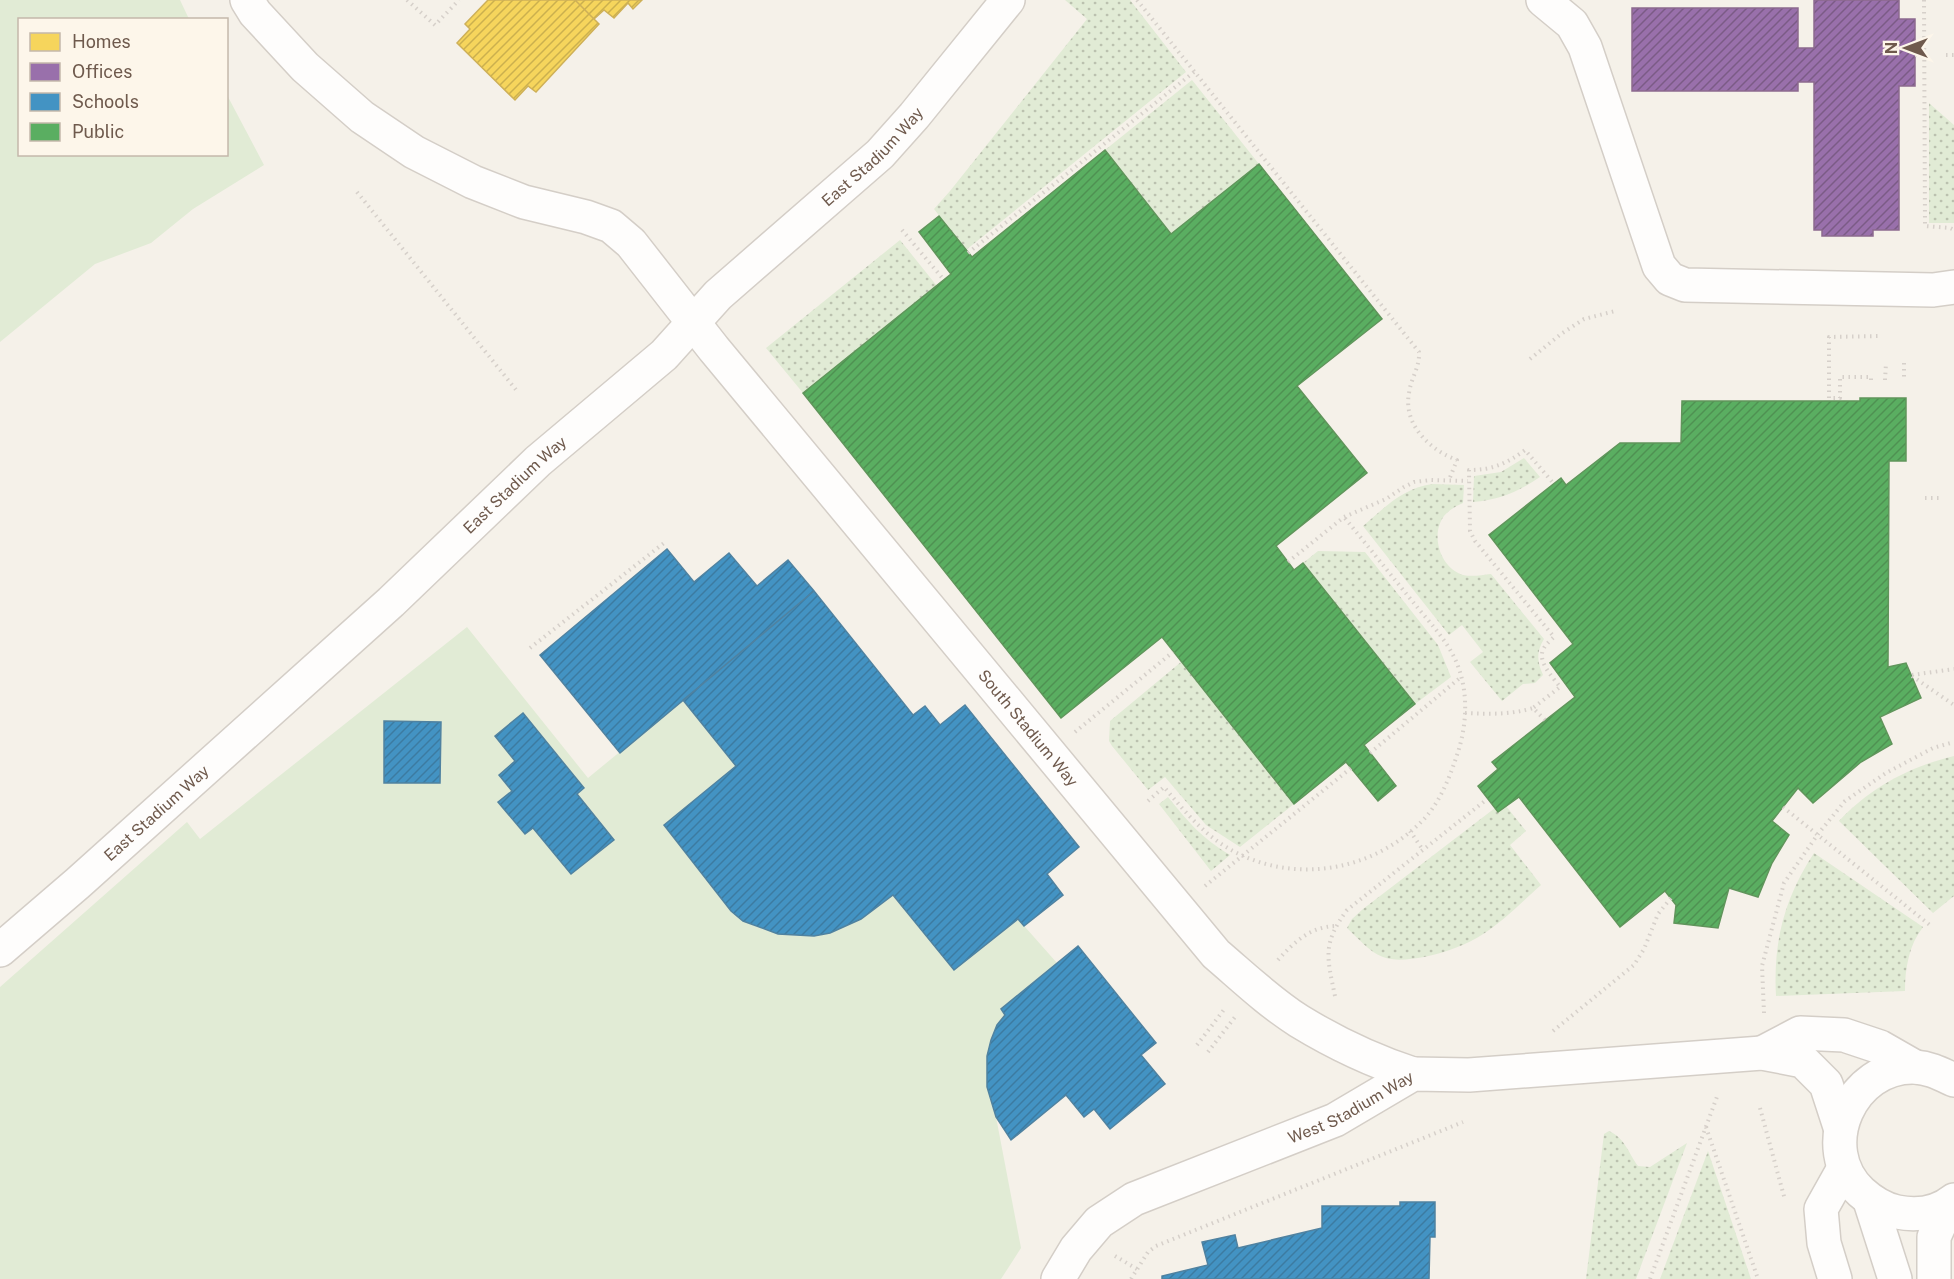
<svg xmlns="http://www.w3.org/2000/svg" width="1954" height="1279" font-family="'Public Sans',sans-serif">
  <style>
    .grass { fill: url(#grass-dots) }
    .green { fill: #e1ebd5 }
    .homes { fill: url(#homes-hatch); stroke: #ceb058; stroke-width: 1.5 }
    .offices { fill: url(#offices-hatch); stroke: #8c698f; stroke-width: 1.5 }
    .schools { fill: url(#schools-hatch); stroke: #5082a0; stroke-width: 1.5 }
    .public { fill: url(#public-hatch); stroke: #60955b; stroke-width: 1.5 }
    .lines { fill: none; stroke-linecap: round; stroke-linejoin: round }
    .minor-casing { stroke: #d4cec7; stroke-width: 36 }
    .path { stroke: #d6d0ca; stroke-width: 4; stroke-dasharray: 1.5 4.5; stroke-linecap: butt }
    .minor { stroke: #fefdfc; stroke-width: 33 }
    .labels { text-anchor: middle; stroke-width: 6; stroke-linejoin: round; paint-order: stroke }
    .street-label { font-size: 16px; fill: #6f5a4d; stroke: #fdf6ea }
  </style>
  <defs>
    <pattern id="grass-dots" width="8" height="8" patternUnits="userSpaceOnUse" patternTransform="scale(1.5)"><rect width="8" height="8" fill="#e1ebd5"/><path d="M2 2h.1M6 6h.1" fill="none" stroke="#bbc1af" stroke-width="1.8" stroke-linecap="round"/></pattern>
    <pattern id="homes-hatch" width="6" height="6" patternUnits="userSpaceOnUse" patternTransform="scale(1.5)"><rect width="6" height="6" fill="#f6d55c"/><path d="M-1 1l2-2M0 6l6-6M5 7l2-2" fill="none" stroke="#cbb04e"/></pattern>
    <pattern id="offices-hatch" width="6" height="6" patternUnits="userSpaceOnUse" patternTransform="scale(1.5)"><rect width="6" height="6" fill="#9970ab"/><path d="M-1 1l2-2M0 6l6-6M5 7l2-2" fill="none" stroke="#7b5b86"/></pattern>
    <pattern id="schools-hatch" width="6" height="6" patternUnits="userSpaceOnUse" patternTransform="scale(1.5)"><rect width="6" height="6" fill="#4393c3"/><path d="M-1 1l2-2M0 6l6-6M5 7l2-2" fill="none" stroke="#3c7ba1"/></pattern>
    <pattern id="public-hatch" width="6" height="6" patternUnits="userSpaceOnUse" patternTransform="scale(1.5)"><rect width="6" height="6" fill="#5aae61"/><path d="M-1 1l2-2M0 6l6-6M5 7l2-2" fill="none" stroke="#4f9152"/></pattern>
  </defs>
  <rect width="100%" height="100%" fill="#f5f1e9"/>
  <path class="grass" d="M 1065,0 L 1130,0 L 1186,72 L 966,250 L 934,209 L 950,191 L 1087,19 Z
    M 1192,80 L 1259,164 L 1171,234 L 1105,150 Z
    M 1929,103 L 1954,125 L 1954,223 L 1929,223 Z
    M 900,240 L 937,286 L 803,393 L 766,348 Z
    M 1524,458 L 1540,477 C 1518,492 1500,500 1473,502 L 1474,476 L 1501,472 Z
    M 1432,484 L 1464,485 L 1463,503 C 1456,506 1449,510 1444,516 C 1430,535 1440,568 1463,575 C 1472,577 1482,575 1491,574 L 1544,639 C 1536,652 1537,661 1543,675 L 1535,683 L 1523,684 L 1502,701 L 1470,662 L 1483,652 L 1462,625 L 1449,635 L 1363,526 C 1384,508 1403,488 1432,484 Z
    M 1318,551 L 1365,552 L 1438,645 L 1451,677 L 1415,704 L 1303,563 Z
    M 1181,662 L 1294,804 L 1240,847 L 1206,825 L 1165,777 L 1148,790 L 1112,746 L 1109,741 L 1110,721 Z
    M 1954,756 L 1954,896 L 1933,913 L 1839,821 C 1871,787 1909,767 1954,756 Z
    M 1168,797 C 1189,823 1202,838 1230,855 L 1211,871 L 1159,804 Z
    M 1506,806 L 1526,831 L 1510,845 L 1541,885 C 1500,922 1481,945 1424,957 C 1411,959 1396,962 1383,957 C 1369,952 1357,937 1347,928 L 1352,919 L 1363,909 L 1495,808 L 1498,812 Z
    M 1814,853 L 1923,927 C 1909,945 1905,968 1905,991 L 1776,996 C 1773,942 1784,899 1814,853 Z
    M 1609,1131 C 1625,1138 1629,1154 1638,1166 L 1650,1167 L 1687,1143 L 1636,1279 L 1586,1279 L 1604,1134 Z
    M 1708,1151 L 1751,1279 L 1660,1279 Z"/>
  <path class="green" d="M 0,0 L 180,0 L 189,19 L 20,20 L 20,154 L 226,154 L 227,95 L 264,165 L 193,209 L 151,243 L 95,264 L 0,342 Z
    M 467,627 L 588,778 L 683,700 L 736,766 L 743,921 C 803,948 844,936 893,895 L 954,970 L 1018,919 L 1057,963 L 1001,1009 L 1005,1015 L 987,1056 L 987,1087 L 996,1117 L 1021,1248 L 1001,1279 L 0,1279 L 0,987 L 187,822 L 200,839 Z"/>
  <path class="homes" d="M 488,0 L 575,0 L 599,24 L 536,92 L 528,86 L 515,100 L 457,43 L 470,29 L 465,24 Z
    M 575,0 L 642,0 L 633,9 L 628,3 L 614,18 L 604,10 L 594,19 Z"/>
  <path class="offices" d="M 1814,0 L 1899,0 L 1899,19 L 1915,19 L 1915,86 L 1899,86 L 1899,230 L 1873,230 L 1873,236 L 1822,236 L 1822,230 L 1814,230 L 1814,82 L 1798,82 L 1798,91 L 1632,91 L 1632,8 L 1798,8 L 1798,48 L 1814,48 Z"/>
  <path class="schools" d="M 667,549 L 694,582 L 729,553 L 757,586 L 788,560 L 814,591 L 620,753 L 540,655 Z
    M 814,591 L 913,715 L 925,706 L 940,725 L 965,705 L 1079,847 L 1047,874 L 1063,895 L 1024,926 L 1018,919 L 954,970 L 893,895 L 861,919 L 830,933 L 814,936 L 778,934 L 743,921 L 731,911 L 664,825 L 736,766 L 683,700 Z
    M 523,713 L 584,788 L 577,794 L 614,840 L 571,874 L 533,828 L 525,834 L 498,802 L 512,791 L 499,775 L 515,761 L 495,736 Z
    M 384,721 L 441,722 L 440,783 L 384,783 Z
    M 1078,946 L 1156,1043 L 1141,1055 L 1165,1084 L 1110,1129 L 1094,1109 L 1084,1117 L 1066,1095 L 1011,1140 L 996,1117 L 987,1087 L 987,1056 L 991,1040 L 997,1025 L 1005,1015 L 1001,1009 Z
    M 1400,1202 L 1435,1202 L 1435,1237 L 1430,1237 L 1429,1279 L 1162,1279 L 1162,1276 L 1208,1265 L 1202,1242 L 1235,1235 L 1238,1248 L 1322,1228 L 1322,1206 L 1400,1206 Z"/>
  <path class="public" d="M 1105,150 L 1171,234 L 1259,164 L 1382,319 L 1297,386 L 1367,473 L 1276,546 L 1294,570 L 1303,563 L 1415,704 L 1364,745 L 1396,786 L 1378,801 L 1346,762 L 1294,804 L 1162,637 L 1061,718 L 803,393 L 951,274 L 919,232 L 939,216 L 972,257 Z
    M 1860,398 L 1906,398 L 1906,461 L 1889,461 L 1888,667 L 1906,663 L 1921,698 L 1880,717 L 1892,744 L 1861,762 L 1813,803 L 1798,788 L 1772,821 L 1789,835 L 1772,863 L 1758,897 L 1729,888 L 1718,928 L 1674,923 L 1676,905 L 1665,891 L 1620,927 L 1519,797 L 1498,812 L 1478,786 L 1498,769 L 1492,762 L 1575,697 L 1550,663 L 1573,644 L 1489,535 L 1561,478 L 1566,485 L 1620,443 L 1681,443 L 1682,401 L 1860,401 Z"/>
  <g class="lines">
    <g class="minor-casing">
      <g id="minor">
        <path id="s1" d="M 247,0 L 255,13 L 305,67 L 362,117 L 414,152 L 473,182 L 524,202 L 586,217 L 611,226 L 631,243 L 714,349 L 1216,954 C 1243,977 1269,1002 1299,1021 C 1335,1043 1373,1061 1413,1074"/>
        <path d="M 1543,0 L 1572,24 L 1585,47 L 1659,266 L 1670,279 L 1685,285 L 1933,290 L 1954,287"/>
        <path id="s2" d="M 0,950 L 78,883 L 391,602 L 538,461 L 664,355 L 718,295 L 880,154 L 914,116 L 1008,0"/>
        <path d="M 1762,1053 L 1800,1033 L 1844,1035 L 1880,1047 L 1915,1067"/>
        <path d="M 1954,1080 C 1941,1074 1930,1068 1915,1067 C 1851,1065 1814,1148 1861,1192 C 1872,1202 1883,1209 1897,1212 C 1917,1216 1938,1213 1954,1200"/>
        <path d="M 1870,1201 L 1895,1279"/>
        <path id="s3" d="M 1058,1279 L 1076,1249 L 1099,1222 L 1134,1199 L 1335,1120 L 1413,1074 L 1469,1075 L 1762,1053 L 1803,1061 L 1826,1084 L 1840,1127"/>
        <path d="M 1835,1279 L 1824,1243 L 1821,1209 L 1844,1168"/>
        <path d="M 1934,1279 L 1934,1237 L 1949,1204"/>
      </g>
    </g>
    <path class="path" d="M 407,0 L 435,25 L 459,0
      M 1137,0 L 1419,352 C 1420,367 1411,378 1409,393 C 1403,425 1430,450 1457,460 L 1449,480
      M 1924,0 L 1925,226 L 1950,228 L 1954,230
      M 1915,55 L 1924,55
      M 1946,55 L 1954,55
      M 357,192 L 517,391
      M 902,230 L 944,280
      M 968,253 L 1194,72
      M 1530,359 L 1561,334 L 1584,319 L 1615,311
      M 1904,363 L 1904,380
      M 1871,380 L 1871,377 L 1840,377 L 1840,398 L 1829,398 L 1829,337 L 1878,336
      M 1885,380 L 1886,363
      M 1925,498 L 1941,498
      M 1288,562 L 1344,517 L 1386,499 L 1404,487 L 1414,482 L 1431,480 L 1468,481
      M 530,648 L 664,543
      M 1912,675 L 1954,669
      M 1912,676 L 1954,705
      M 1465,713 C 1489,714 1510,715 1533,708
      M 1545,720 L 1533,708 L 1560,687 C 1553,677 1536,661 1544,648 C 1546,644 1551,640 1554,637 L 1475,541 L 1470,531 L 1469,470 C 1492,470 1506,464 1525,450 L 1554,484
      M 1075,732 L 1173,652
      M 1370,753 L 1461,677
      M 1148,801 L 1164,787 C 1187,814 1208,840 1241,855 C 1304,884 1378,868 1425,818 C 1440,801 1449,779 1456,758 C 1466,730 1469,698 1459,669 C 1451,644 1429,622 1413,602 C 1390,574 1367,545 1344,517
      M 1783,807 L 1931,926
      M 1410,831 L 1423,850
      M 1205,886 L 1351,768
      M 1278,960 C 1294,942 1310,927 1335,926
      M 1335,996 C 1327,957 1322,944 1347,910 L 1486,800
      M 1764,1013 L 1762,966 L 1784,883 L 1818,834 L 1845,801 L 1886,773 L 1933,748 L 1954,742
      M 1553,1031 L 1634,965 L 1644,949 L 1658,914 L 1671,898
      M 1197,1045 L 1226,1007
      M 1208,1052 L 1235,1017
      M 1760,1108 L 1785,1200
      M 1706,1127 L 1758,1279
      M 1115,1256 L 1137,1269
      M 1131,1279 L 1148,1252 L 1156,1246 L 1463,1122
      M 1650,1279 L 1718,1094"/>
    <use href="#minor" class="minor"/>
  </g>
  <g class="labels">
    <g class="street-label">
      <text dy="6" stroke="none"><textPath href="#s2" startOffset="1180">East Stadium Way</textPath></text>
      <text dy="6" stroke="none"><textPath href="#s2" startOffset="694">East Stadium Way</textPath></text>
      <text dy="6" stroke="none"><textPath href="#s1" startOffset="1092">South Stadium Way</textPath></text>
      <text dy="6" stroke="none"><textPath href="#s2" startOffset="208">East Stadium Way</textPath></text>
      <text dy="6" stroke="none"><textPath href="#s3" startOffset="348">West Stadium Way</textPath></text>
    </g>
  </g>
  <rect x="18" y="18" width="210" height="138" fill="#fdf6ea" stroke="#c4b8ab" stroke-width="1.5"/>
  <rect x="30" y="33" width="30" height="18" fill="#f6d55c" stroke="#c4b8ab" stroke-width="1.5"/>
  <text x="72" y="48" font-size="18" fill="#6f5a4d">Homes</text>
  <rect x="30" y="63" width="30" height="18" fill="#9970ab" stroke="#c4b8ab" stroke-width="1.5"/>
  <text x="72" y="78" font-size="18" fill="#6f5a4d">Offices</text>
  <rect x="30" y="93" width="30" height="18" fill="#4393c3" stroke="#c4b8ab" stroke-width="1.5"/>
  <text x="72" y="108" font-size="18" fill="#6f5a4d">Schools</text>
  <rect x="30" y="123" width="30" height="18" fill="#5aae61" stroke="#c4b8ab" stroke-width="1.5"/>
  <text x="72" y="138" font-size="18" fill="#6f5a4d">Public</text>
  <g transform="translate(1906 48) rotate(270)" stroke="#fdf6ea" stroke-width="4.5" paint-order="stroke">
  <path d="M0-4.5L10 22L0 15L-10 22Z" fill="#6f5a4d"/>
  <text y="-9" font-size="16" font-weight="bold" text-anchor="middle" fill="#6f5a4d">N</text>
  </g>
</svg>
